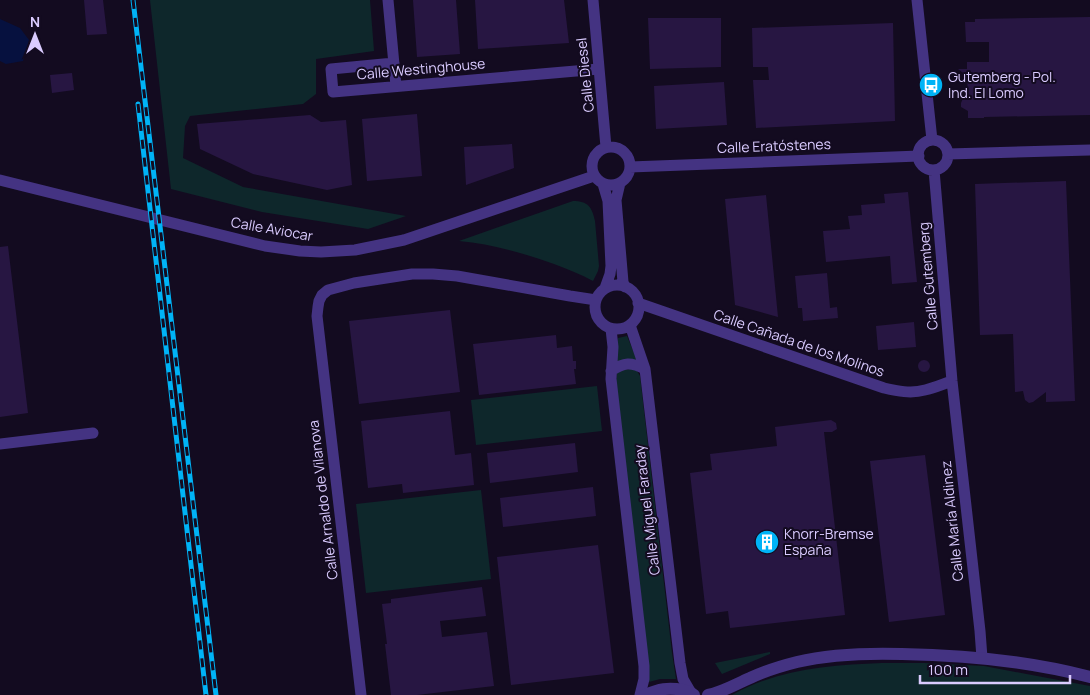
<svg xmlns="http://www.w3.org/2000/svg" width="1090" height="695" font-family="Manrope,sans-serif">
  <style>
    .green { fill: #0e272b }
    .water { fill: #06113f }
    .building { fill: #271642 }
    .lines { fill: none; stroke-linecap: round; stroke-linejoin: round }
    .minor { stroke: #443382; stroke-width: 11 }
    .tertiary { stroke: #443382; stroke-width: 12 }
    .rail-casing { stroke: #00b3f6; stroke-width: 5 }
    .rail { stroke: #130b20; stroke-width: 3; stroke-dasharray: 9; stroke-linecap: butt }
    .labels { text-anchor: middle; stroke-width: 4; stroke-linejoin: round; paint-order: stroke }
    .street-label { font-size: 14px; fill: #dacbff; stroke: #130b20 }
    .poi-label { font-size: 14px; fill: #dacbff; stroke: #130b20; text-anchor: start }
  </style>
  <rect width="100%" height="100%" fill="#130b20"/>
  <path class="green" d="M 150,0 L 370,0 L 374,51 L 316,59 L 316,94 L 303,104 L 190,116 L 185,126 L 183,158 L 243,187 L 406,216 L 368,229 L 262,212 L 171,189 Z
    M 573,201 C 588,201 592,207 595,221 L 599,266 L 598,271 L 593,281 C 580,274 567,269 554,264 C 523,253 492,244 459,241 Z
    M 627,336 L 637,360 L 615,363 L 618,338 Z
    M 632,369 L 637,371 L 640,376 L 672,653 L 676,679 L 660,679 L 649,682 L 616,381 L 617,373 L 624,370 Z
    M 597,386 L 602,431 L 476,445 L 471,400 Z
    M 481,490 L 491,579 L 366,593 L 356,504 Z
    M 770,652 L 770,654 L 722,674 L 715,663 Z
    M 882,663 L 924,663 L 984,666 L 1090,686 L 1090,695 L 732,695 C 777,669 831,665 882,663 Z"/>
  <path class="water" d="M 0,19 L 20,28 L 29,40 L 23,61 L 6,64 L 0,61 Z"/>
  <path class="building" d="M 84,0 L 103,0 L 107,34 L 87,35 Z
    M 413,0 L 456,0 L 460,54 L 417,57 Z
    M 475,0 L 564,0 L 569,43 L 478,49 Z
    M 1090,17 L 1090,115 L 984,117 L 984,118 L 968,118 L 968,111 L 961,107 L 961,103 L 964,96 L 968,95 L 967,76 L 958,69 L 967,69 L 967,62 L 989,62 L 989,42 L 966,42 L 965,22 L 975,22 L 975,19 Z
    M 648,18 L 721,18 L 721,67 L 650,69 Z
    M 893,23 L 895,121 L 756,128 L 753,80 L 769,80 L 768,67 L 753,67 L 752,28 Z
    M 72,73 L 74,90 L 52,93 L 50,75 Z
    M 724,82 L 727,125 L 656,129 L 654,86 Z
    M 417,114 L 422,176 L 367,181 L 362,119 Z
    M 310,115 L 321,122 L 346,120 L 352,185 L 327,190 L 253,174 L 200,149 L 197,124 Z
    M 512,144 L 514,168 L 466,185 L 464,147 Z
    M 1066,181 L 1075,401 L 1046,402 L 1046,392 L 1033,402 L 1029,403 L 1025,400 L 1023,391 L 1015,392 L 1013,334 L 980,335 L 975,184 Z
    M 908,192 L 917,282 L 892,284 L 890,256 L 826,262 L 823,231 L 850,229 L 848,216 L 862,215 L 861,205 L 885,203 L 884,194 Z
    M 766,195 L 778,317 L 735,305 L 725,199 Z
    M 8,246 L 28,413 L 0,417 L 0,247 Z
    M 827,273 L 830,308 L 837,307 L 838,318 L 803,321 L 802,308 L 798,308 L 795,276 Z
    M 450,310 L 460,392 L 359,404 L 349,321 Z
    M 914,322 L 916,347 L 878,350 L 876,326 Z
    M 556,335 L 557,348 L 572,346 L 573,361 L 576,361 L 576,369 L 574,369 L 576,384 L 479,395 L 473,344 Z
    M918 366a6 6 0 1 1 12 0a6 6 0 1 1-12 0Z
    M 450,411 L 455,455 L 471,453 L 474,485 L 403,493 L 402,484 L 368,488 L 361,421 Z
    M 831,420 L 836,423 L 837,429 L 832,432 L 824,432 L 845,615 L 730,628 L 728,611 L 706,614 L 690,473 L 712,470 L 710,454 L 777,446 L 775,427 Z
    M 575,443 L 578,472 L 490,483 L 487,453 Z
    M 925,455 L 945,615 L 889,622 L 870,461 Z
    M 593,487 L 596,516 L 503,527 L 500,498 Z
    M 598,545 L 614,673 L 511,685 L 497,557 Z
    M 482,587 L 486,616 L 440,621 L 442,637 L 487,632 L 494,686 L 417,695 L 391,695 L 385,644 L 387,644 L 382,604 L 391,603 L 391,599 Z"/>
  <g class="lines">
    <path class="minor" d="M 388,0 L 396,86
      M 593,0 L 606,147
      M 917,0 L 932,140
      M 394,63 L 331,69 L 333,92 L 599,69
      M918 155a15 15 0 1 1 30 0a15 15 0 1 1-30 0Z
      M592 166a19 19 0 1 1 38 0a19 19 0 1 1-38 0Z
      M 948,154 L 1090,150
      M 630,167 L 919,156
      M 934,170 L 952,381 L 980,631 L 982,658
      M 0,180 L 265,246 L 300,251 L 321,252 L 355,250 L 404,240 L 594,176
      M 620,183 L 616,200 L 623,282 L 625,287
      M 603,184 L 608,201 L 611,266 L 610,274 L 605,288
      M595 307a22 22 0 1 1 44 0a22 22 0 1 1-44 0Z
      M 638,303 L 884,388 C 897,391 911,394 925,390 C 934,388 943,384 952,381
      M 630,325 L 645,369 L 680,663 L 683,679 L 690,691
      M 611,329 L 613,347 L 611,379 L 644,666 L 644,679 L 640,695
      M 611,371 C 624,362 631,362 645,369
      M 0,444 L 93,433
      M 361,695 L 317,316 L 318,307 L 319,301 L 322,295 L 328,290 L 354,283 L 412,274 L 433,274 L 457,276 L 570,296 L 596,300"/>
    <path class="tertiary" d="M 645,695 C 659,689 668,687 683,690 C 688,691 690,691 694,695
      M 708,695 C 723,692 736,684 750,678 C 765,671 781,666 797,662 C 831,654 867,653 902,654 C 966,655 1029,661 1090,677"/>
    <g class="rail-casing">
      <path id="rail" d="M 133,0 L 216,695
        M 138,104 L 206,695"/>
    </g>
    <use href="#rail" class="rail"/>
  </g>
  <defs>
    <g id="bus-disc" transform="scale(1.25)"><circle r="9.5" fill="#00b3f6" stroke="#130b20"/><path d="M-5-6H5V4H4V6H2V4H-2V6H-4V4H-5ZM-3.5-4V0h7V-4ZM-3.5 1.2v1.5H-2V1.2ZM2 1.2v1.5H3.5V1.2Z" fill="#fff"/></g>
    <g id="building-disc" transform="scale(1.25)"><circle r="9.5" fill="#00b3f6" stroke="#130b20"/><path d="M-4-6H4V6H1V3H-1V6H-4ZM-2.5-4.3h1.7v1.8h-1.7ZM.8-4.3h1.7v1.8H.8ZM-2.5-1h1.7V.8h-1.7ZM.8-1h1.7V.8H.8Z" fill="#fff"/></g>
  </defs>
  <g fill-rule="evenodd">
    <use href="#bus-disc" x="931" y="85"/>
    <use href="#building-disc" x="767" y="542"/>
  </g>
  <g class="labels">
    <g class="street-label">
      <text transform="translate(421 69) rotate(-5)" y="5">Calle Westinghouse</text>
      <text transform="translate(585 75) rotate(-96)" y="5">Calle Diesel</text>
      <text transform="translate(774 146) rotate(-2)" y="5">Calle Eratóstenes</text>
      <text transform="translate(272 229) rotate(10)" y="5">Calle Aviocar</text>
      <text transform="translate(928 276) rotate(-95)" y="5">Calle Gutemberg</text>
      <text transform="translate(799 343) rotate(19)" y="5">Calle Cañada de los Molinos</text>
      <text transform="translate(323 500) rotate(-97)" y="5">Calle Arnaldo de Vilanova</text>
      <text transform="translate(647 510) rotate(-97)" y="5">Calle Miguel Faraday</text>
      <text transform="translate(952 521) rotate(-96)" y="5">Calle María Aldinez</text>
    </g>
    <g class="poi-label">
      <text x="948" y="82">Gutemberg - Pol.<tspan x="948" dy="16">Ind. El Lomo</tspan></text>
      <text x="784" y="539">Knorr-Bremse<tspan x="784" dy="16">España</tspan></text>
    </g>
  </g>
  <g transform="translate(35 35)" stroke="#130b20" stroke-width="4" paint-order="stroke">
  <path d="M0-4L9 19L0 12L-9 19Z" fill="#dacbff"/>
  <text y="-8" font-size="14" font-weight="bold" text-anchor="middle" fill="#dacbff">N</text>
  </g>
  <path d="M920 675v8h150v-8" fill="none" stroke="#dacbff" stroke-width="2.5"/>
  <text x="928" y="675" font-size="15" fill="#dacbff" stroke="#130b20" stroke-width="4" paint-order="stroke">100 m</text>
</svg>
